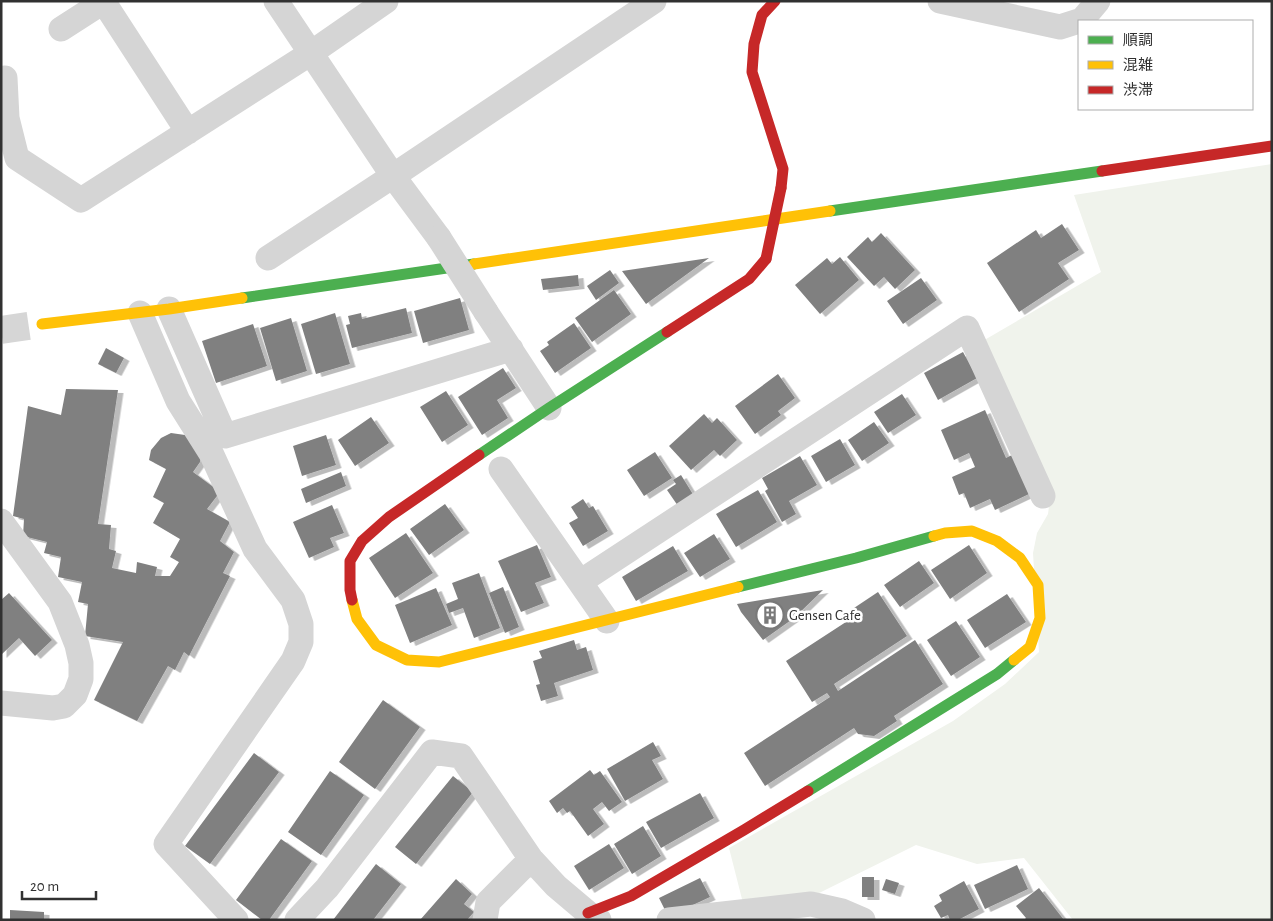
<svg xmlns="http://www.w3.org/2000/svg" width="1273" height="921" font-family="'Alegreya Sans','Noto Sans JP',sans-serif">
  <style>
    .green { fill: #f0f3ec }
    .building { fill: #808080; filter: url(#shadow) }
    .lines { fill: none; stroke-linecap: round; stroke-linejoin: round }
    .secondary-tunnel { stroke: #d6d6d6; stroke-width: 28; stroke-dasharray: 28 14; stroke-linecap: butt }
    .street { stroke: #d5d5d5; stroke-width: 25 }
    .fast { stroke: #4caf50; stroke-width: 11 }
    .slow { stroke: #ffc107; stroke-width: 11 }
    .jam { stroke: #c62828; stroke-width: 11 }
    .street-bridge { stroke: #d5d5d5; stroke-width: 25 }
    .jam-bridge { stroke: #c62828; stroke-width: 11 }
    .labels { text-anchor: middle; stroke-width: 5; stroke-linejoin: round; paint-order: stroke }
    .poi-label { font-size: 15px; fill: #313131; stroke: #fff; text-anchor: start }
  </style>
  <defs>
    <filter id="shadow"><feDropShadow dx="5.5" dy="3" stdDeviation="0" flood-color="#0004"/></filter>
  </defs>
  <rect width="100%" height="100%" fill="#fff"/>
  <path class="green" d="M 1272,164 L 1272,920 L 1073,920 L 1024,858 L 977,864 L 916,845 L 807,899 L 743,903 L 729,848 L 953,721 L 1005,684 L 1039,652 L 1033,553 L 1037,533 L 1048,514 L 1051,491 L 981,342 L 1101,272 L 1074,195 Z"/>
  <path class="building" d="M 1062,224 L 1079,250 L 1058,263 L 1069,279 L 1019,312 L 987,263 L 1036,230 L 1041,238 Z
    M 881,233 L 915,270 L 895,289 L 884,277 L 874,286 L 847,257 L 868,237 L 872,242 Z
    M 840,257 L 859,280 L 820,314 L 795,285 L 827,258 L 832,264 Z
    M 709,258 L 646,304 L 622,271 Z
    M 610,270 L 619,283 L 596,300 L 587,286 Z
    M 578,275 L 579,286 L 543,290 L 541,279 Z
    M 921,278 L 937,300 L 903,324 L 887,301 Z
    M 614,290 L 631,314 L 592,342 L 575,318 Z
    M 460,298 L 469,330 L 423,343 L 414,311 Z
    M 406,308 L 412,333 L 352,348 L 346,325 L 350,324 L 348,316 L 361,313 L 362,319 Z
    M 335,313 L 350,364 L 316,374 L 301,324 Z
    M 291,318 L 307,371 L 276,381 L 260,328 Z
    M 574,323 L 591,348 L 555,373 L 540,351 L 549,345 L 547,342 Z
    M 253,324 L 267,366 L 216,383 L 202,341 Z
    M 106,348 L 124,358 L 116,373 L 98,364 Z
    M 963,352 L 977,378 L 938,400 L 924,373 Z
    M 503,368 L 516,388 L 497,400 L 508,418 L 482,435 L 458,397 Z
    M 778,374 L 795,398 L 778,411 L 781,415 L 755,434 L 735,406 Z
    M 66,389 L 118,390 L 98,524 L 111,525 L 109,549 L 116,551 L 112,568 L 136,573 L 137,562 L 157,567 L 155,576 L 170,576 L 179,562 L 170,557 L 180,539 L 153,523 L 164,503 L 153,497 L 166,469 L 149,460 L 151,450 L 161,438 L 171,433 L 185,435 L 201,451 L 200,462 L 193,472 L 220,492 L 207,509 L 230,522 L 220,541 L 234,552 L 223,573 L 230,576 L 189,656 L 184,652 L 175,670 L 168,666 L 137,721 L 94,700 L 123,642 L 85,636 L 88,604 L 78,602 L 82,582 L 58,577 L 61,557 L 44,553 L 47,542 L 23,536 L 24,519 L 13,516 L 28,406 L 61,415 Z
    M 446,391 L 468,425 L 442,442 L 420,407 Z
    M 902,394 L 916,415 L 888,433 L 874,412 Z
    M 985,410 L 1006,458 L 1012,455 L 1029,494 L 995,510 L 990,499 L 970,508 L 964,493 L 959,495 L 952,477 L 975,467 L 969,453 L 954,460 L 941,430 Z
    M 704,414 L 712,423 L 717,418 L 737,440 L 720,456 L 714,450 L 691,470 L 669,446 Z
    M 371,417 L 389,443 L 355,466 L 338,440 Z
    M 874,422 L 889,443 L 862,461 L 848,440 Z
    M 326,435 L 336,465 L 302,476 L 293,446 Z
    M 840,439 L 855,465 L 826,482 L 811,456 Z
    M 655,452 L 672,478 L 644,496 L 627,470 Z
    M 800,456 L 817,485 L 789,501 L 796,514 L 782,522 L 765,491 L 768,489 L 762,478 Z
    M 341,472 L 346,486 L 306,503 L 301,489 Z
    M 681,475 L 694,496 L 678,506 L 667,490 L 676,484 L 673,480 Z
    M 758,490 L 777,522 L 736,547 L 716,514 Z
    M 583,499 L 589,508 L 593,506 L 608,531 L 583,546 L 569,523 L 578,518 L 571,507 Z
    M 445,504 L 464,530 L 429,555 L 410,529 Z
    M 332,505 L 344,533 L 330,538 L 334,547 L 309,558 L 293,522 Z
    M 406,533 L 433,573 L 395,598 L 369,558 Z
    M 714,534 L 730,559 L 700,577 L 684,553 Z
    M 537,545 L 551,577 L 535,583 L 544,603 L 521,612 L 498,561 Z
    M 969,545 L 987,573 L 950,599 L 931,570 Z
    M 673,546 L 688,571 L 636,601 L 622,577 Z
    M 919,561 L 934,583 L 900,607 L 884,585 Z
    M 479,573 L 500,628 L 474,638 L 463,608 L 449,613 L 446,604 L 458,599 L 452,583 Z
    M 503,587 L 519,627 L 505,633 L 489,593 Z
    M 436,588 L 452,625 L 410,643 L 395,605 Z
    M 823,590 L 794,618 L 763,640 L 741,612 L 737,604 Z
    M 878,592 L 907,636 L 834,684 L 838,691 L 915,640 L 943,684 L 894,716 L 897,721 L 874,736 L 858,734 L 854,728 L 765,786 L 744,753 L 830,697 L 827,693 L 812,702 L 786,661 L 849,620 L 845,614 Z
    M 9,593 L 52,640 L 35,656 L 19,638 L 1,655 L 1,600 Z
    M 1007,594 L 1026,622 L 985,648 L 967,620 Z
    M 956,621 L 980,657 L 951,676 L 927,640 Z
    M 574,640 L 577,650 L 586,647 L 593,670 L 554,683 L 558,696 L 541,701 L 536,685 L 540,684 L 533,661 L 542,658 L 539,651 Z
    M 383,700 L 420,727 L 375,789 L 339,762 Z
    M 653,742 L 661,756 L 652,760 L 663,779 L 625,801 L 607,769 Z
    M 254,753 L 279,772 L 210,864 L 185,846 Z
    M 590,770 L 594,775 L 600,771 L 622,802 L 609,811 L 602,802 L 593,809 L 604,824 L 588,836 L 570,811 L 567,813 L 563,808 L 557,813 L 549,801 Z
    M 330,771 L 364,795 L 321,855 L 288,832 Z
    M 453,776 L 473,792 L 416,864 L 395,847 Z
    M 700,793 L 714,818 L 661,848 L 646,822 Z
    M 643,826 L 661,856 L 632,874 L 614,844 Z
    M 281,839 L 312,861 L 269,920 L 262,920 L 236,900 Z
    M 609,844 L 624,868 L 589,890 L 574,866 Z
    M 376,864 L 401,884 L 373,920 L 333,920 Z
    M 1017,865 L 1028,889 L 985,909 L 974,885 Z
    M 862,877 L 874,877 L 874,897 L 862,897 Z
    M 700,878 L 710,897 L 684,909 L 665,910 L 659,898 Z
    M 456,879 L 472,894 L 464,904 L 474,912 L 467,920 L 420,920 Z
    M 886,879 L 899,883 L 895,894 L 882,890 Z
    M 964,881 L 979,909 L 958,920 L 950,920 L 948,915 L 941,918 L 934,906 L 942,901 L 939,895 Z
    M 1039,888 L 1064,920 L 1024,920 L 1026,918 L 1016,906 Z
    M 10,910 L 44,912 L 44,920 L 10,920 Z"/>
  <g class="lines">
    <path class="secondary-tunnel" d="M 1,330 L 42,324"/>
    <path class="street" d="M 103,1 L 188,132
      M 940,1 L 1060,27 L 1082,20 L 1098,1
      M 61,29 L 103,2
      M 5,78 L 7,118 L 17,158 L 81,200 L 311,53 L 386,1
      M 439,238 L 393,176 L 654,1
      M 268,258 L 393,176 L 276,1
      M 169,309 L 225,436 L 511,349
      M 486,312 L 549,408
      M 140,313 L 178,401 L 212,455 L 255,549 L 293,600 L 301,624 L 301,642 L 293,661 L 166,844 L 236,920
      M 501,469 L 607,621
      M 1,521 L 60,602 L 77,645 L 81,663 L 81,679 L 75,695 L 64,706 L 53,708 L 1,703
      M 580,582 L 967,328 L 1043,496
      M 297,920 L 327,888 L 432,752 L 461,756 L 531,859 L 556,886 L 588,913 L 599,920
      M 485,920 L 488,902 L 531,859
      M 669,920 L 811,904 L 842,911 L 863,920"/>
    <path class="fast" d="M 830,211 L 1102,171
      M 242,298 L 474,264
      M 479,455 L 549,408 L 667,332
      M 738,587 L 856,558 L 934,536
      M 808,791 L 997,674 L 1014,660"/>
    <path class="slow" d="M 474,264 L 830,211
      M 42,324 L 169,309 L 242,298
      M 934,536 L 945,533 L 972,531 L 997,541 L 1020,558 L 1038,585 L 1040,618 L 1030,647 L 1014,660
      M 352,600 L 357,619 L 376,645 L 407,660 L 439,662 L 738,587"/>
    <path class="jam" d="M 775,1 L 762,15 L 754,44 L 752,72 L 783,169 L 781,188
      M 1102,171 L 1272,146
      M 667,332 L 749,279 L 766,259
      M 352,600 L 350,590 L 350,561 L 362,541 L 389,517 L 479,455
      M 588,913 L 631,896 L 744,830 L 808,791"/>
    <path class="street-bridge" d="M 439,238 L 486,312"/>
    <path class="jam-bridge" d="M 766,259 L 781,188"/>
  </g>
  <defs>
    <g id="building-ring" transform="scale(1.4375)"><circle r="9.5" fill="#fff" stroke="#797979" stroke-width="1.5"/><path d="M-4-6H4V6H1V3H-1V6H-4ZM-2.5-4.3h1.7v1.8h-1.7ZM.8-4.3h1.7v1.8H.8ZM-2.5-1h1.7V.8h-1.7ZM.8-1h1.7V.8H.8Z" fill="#797979"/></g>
  </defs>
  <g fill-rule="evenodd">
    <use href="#building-ring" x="770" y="615"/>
  </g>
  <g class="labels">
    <g class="poi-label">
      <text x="789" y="620">Gensen Cafe</text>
    </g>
  </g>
  <rect width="1273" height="921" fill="none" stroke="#313131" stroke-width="5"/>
  <rect x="1078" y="20" width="175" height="90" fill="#ffffff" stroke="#adadad"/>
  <rect x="1088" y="36" width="25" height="8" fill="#4caf50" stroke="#adadad"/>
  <text x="1123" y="45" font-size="15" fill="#313131">順調</text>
  <rect x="1088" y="61" width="25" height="8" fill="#ffc107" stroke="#adadad"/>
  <text x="1123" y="70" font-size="15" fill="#313131">混雑</text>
  <rect x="1088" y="86" width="25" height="8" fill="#c62828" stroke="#adadad"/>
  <text x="1123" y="95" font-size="15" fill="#313131">渋滞</text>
  <path d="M22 891v8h74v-8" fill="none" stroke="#313131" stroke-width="2.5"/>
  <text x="30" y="891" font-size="15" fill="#313131" stroke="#ffffff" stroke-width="4" paint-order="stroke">20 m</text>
</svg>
